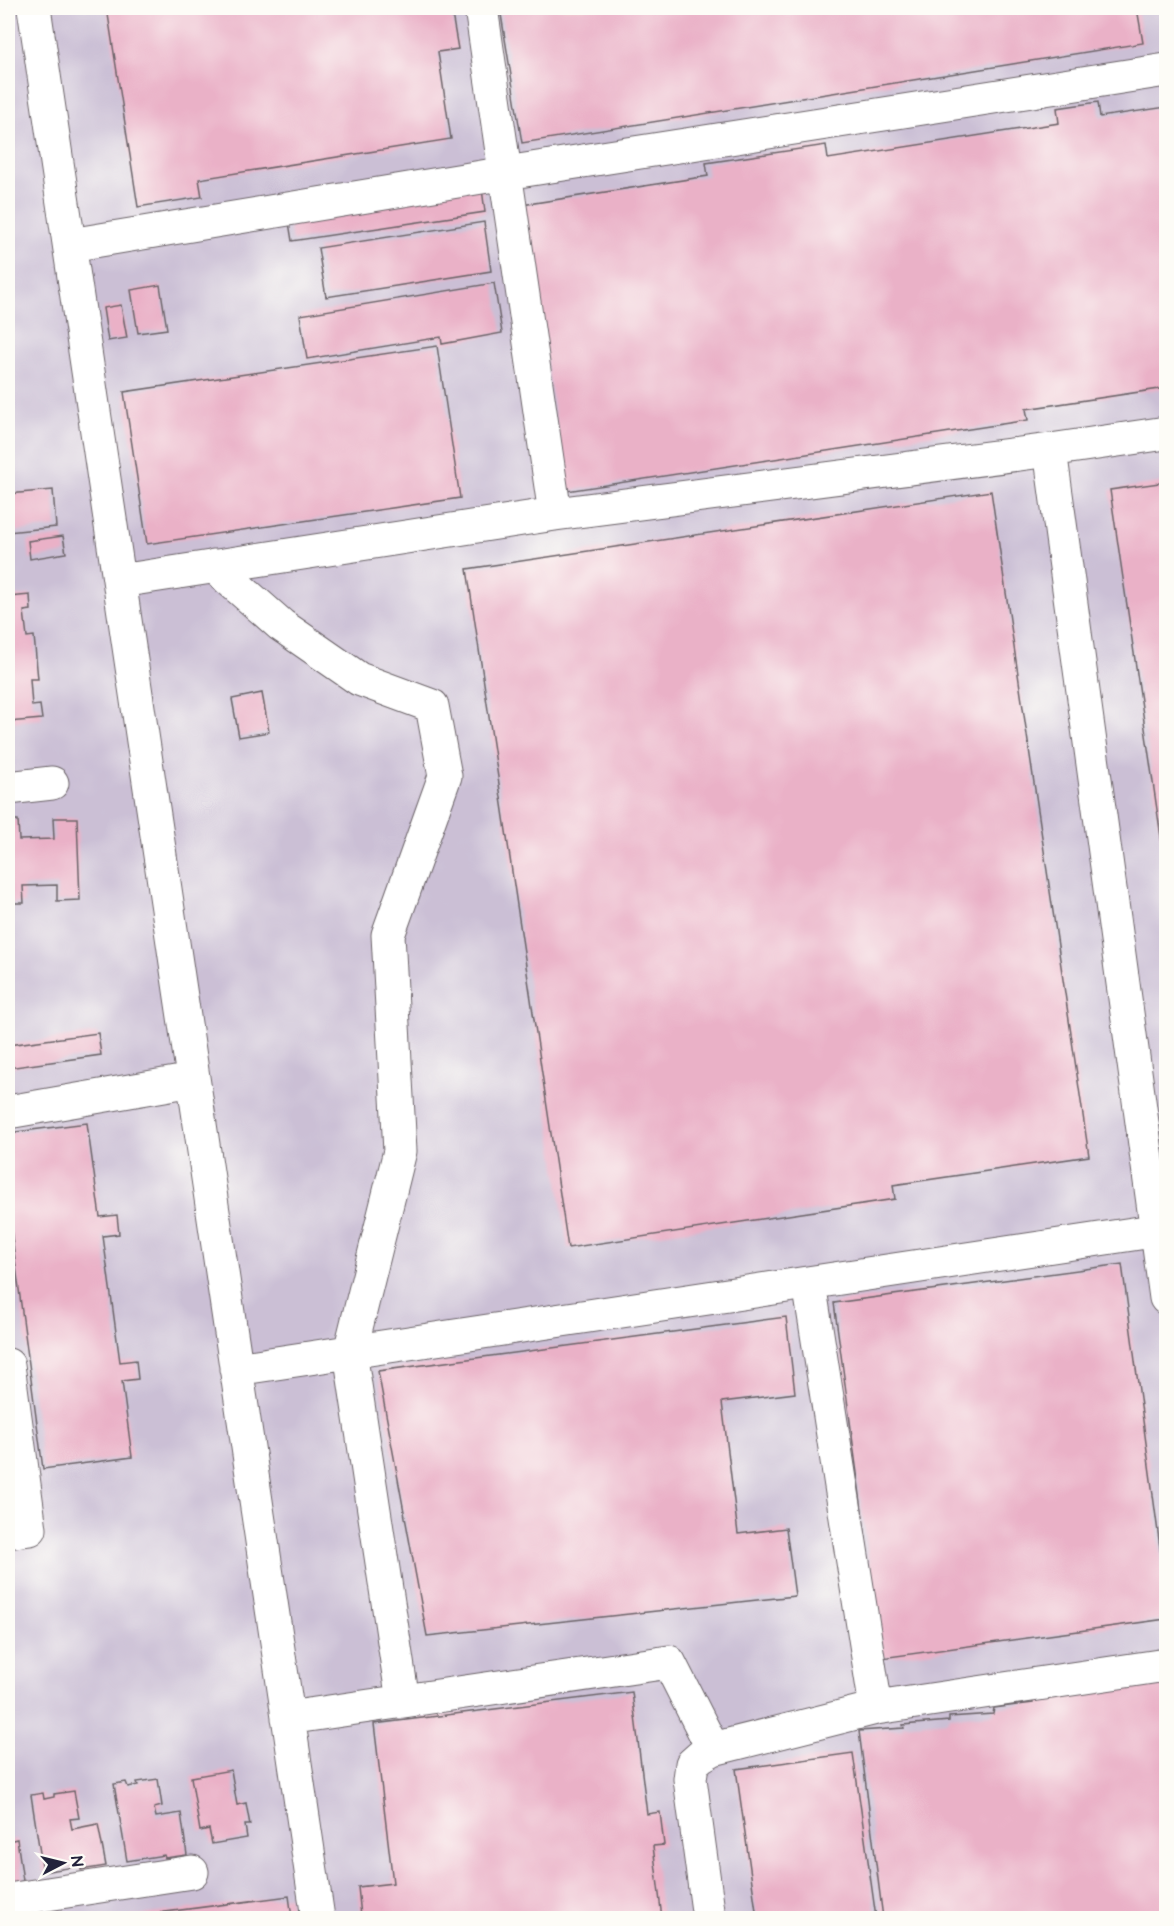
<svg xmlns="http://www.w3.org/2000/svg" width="1174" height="1926" font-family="'Architects Daughter',sans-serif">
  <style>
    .industrial { fill: #cbbfd5 }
    .building { fill: #eab1c7 }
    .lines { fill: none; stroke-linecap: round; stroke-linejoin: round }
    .minor-casing { stroke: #6b6368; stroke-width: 35 }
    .minor { stroke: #fff; stroke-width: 33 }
  </style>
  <rect width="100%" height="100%" fill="#fdfcf7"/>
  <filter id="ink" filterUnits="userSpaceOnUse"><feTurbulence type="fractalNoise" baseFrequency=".0167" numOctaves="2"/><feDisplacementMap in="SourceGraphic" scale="12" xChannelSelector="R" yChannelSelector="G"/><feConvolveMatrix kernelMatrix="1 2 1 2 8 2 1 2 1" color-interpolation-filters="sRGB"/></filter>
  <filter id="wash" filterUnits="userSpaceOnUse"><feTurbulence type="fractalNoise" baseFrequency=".008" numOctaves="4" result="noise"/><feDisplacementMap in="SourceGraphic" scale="24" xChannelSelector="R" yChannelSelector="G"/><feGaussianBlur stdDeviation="1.35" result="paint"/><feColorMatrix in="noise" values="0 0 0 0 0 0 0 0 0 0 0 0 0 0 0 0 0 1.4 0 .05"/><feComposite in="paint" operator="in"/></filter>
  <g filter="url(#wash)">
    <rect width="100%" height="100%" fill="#f3dcbd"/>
    <path class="industrial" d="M 8,8 L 1166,8 L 1166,1918 L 8,1918 Z"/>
    <g id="blocks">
      <path class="building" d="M 107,8 L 451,8 L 458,49 L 438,52 L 451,139 L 199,179 L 202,197 L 138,207 Z
        M 500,8 L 1137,8 L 1143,43 L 522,143 Z
        M 1098,102 L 1100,117 L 1166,107 L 1166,388 L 1026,409 L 1028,420 L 567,491 L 522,205 L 708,176 L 706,163 L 826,145 L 828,159 L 1059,123 L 1057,108 Z
        M 481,181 L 485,212 L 292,241 L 287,210 Z
        M 484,222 L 491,271 L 326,297 L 318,248 Z
        M 494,283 L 502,333 L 442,344 L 441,337 L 307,359 L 300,315 Z
        M 160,285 L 167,329 L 138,333 L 131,290 Z
        M 121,305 L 127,338 L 108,341 L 103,308 Z
        M 437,346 L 460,498 L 147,544 L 124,392 Z
        M 1166,482 L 1166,864 L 1165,864 L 1110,490 Z
        M 53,490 L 56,527 L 8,532 L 8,494 Z
        M 991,491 L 1089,1156 L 893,1185 L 895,1199 L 568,1248 L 467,569 Z
        M 63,536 L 66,553 L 30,559 L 28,541 Z
        M 30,595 L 31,610 L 24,611 L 27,637 L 34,636 L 38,679 L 30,679 L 32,706 L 40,705 L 42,719 L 8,722 L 8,597 Z
        M 262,693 L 269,732 L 239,737 L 232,699 Z
        M 53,818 L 77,818 L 80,900 L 57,901 L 57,885 L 23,886 L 24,903 L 8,903 L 8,820 L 18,820 L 19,840 L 54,839 Z
        M 98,1033 L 101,1055 L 8,1068 L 8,1045 Z
        M 87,1123 L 100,1217 L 117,1215 L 119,1234 L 103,1236 L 120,1362 L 136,1360 L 138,1379 L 122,1381 L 132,1457 L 43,1469 L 8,1207 L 8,1133 Z
        M 1122,1264 L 1166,1592 L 1166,1619 L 882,1658 L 834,1303 Z
        M 786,1317 L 795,1393 L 722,1402 L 738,1534 L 786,1528 L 795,1596 L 427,1636 L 378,1371 Z
        M 1166,1672 L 1166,1918 L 883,1918 L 859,1731 L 904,1728 L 903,1725 L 949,1721 L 949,1717 L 993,1714 L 994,1708 L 1033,1703 L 1032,1690 Z
        M 632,1692 L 647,1814 L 660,1812 L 664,1845 L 653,1846 L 662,1918 L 356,1918 L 361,1916 L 358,1887 L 393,1883 L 374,1724 Z
        M 853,1753 L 876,1918 L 757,1918 L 736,1769 Z
        M 231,1770 L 237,1805 L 246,1803 L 250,1825 L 245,1825 L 247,1838 L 212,1844 L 209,1829 L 200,1831 L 191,1777 Z
        M 158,1779 L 162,1806 L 154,1808 L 156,1817 L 181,1813 L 187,1855 L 165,1858 L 164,1855 L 127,1861 L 114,1784 L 126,1782 L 128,1787 L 138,1785 L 137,1782 Z
        M 74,1791 L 79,1818 L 70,1819 L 72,1829 L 98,1824 L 106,1866 L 81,1870 L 80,1866 L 43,1872 L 31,1795 L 43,1793 L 44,1799 L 54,1797 L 54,1794 Z
        M 17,1839 L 23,1881 L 8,1884 L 8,1841 Z
        M 289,1896 L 292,1918 L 127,1918 L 127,1917 Z"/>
    </g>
  </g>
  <g filter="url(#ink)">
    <use href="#blocks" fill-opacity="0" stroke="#6b6368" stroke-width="1.5"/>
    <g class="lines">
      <g class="minor-casing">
        <path id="minor" d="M 34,8 L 318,1918
          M 481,8 L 555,514
          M 70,245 L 506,173 L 1166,70
          M 1050,450 L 1166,1298
          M 214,566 L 281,625 L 359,679 L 432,706 L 445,776 L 388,935 L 400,1151 L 350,1352 L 403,1701
          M 120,581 L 555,514 L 1050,450 L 1166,433
          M 8,788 L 52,783
          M 8,1112 L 193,1080
          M 809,1283 L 876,1708
          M 8,1365 L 30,1529 L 8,1532
          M 236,1369 L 1166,1229
          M 288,1718 L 669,1662 L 713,1749
          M 8,1900 L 192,1872
          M 709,1918 L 690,1779 L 692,1764 L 701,1756 L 713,1749 L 876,1708 L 1166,1665"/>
      </g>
      <use href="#minor" class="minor"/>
    </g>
  </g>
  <rect width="1174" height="1926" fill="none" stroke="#fdfcf7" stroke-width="30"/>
  <g transform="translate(63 1863) rotate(83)" stroke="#fdfcf7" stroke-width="4.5" paint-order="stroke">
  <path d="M0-4.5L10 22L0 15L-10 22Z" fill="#22223b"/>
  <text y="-9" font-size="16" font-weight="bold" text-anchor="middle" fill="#22223b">N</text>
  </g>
</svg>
